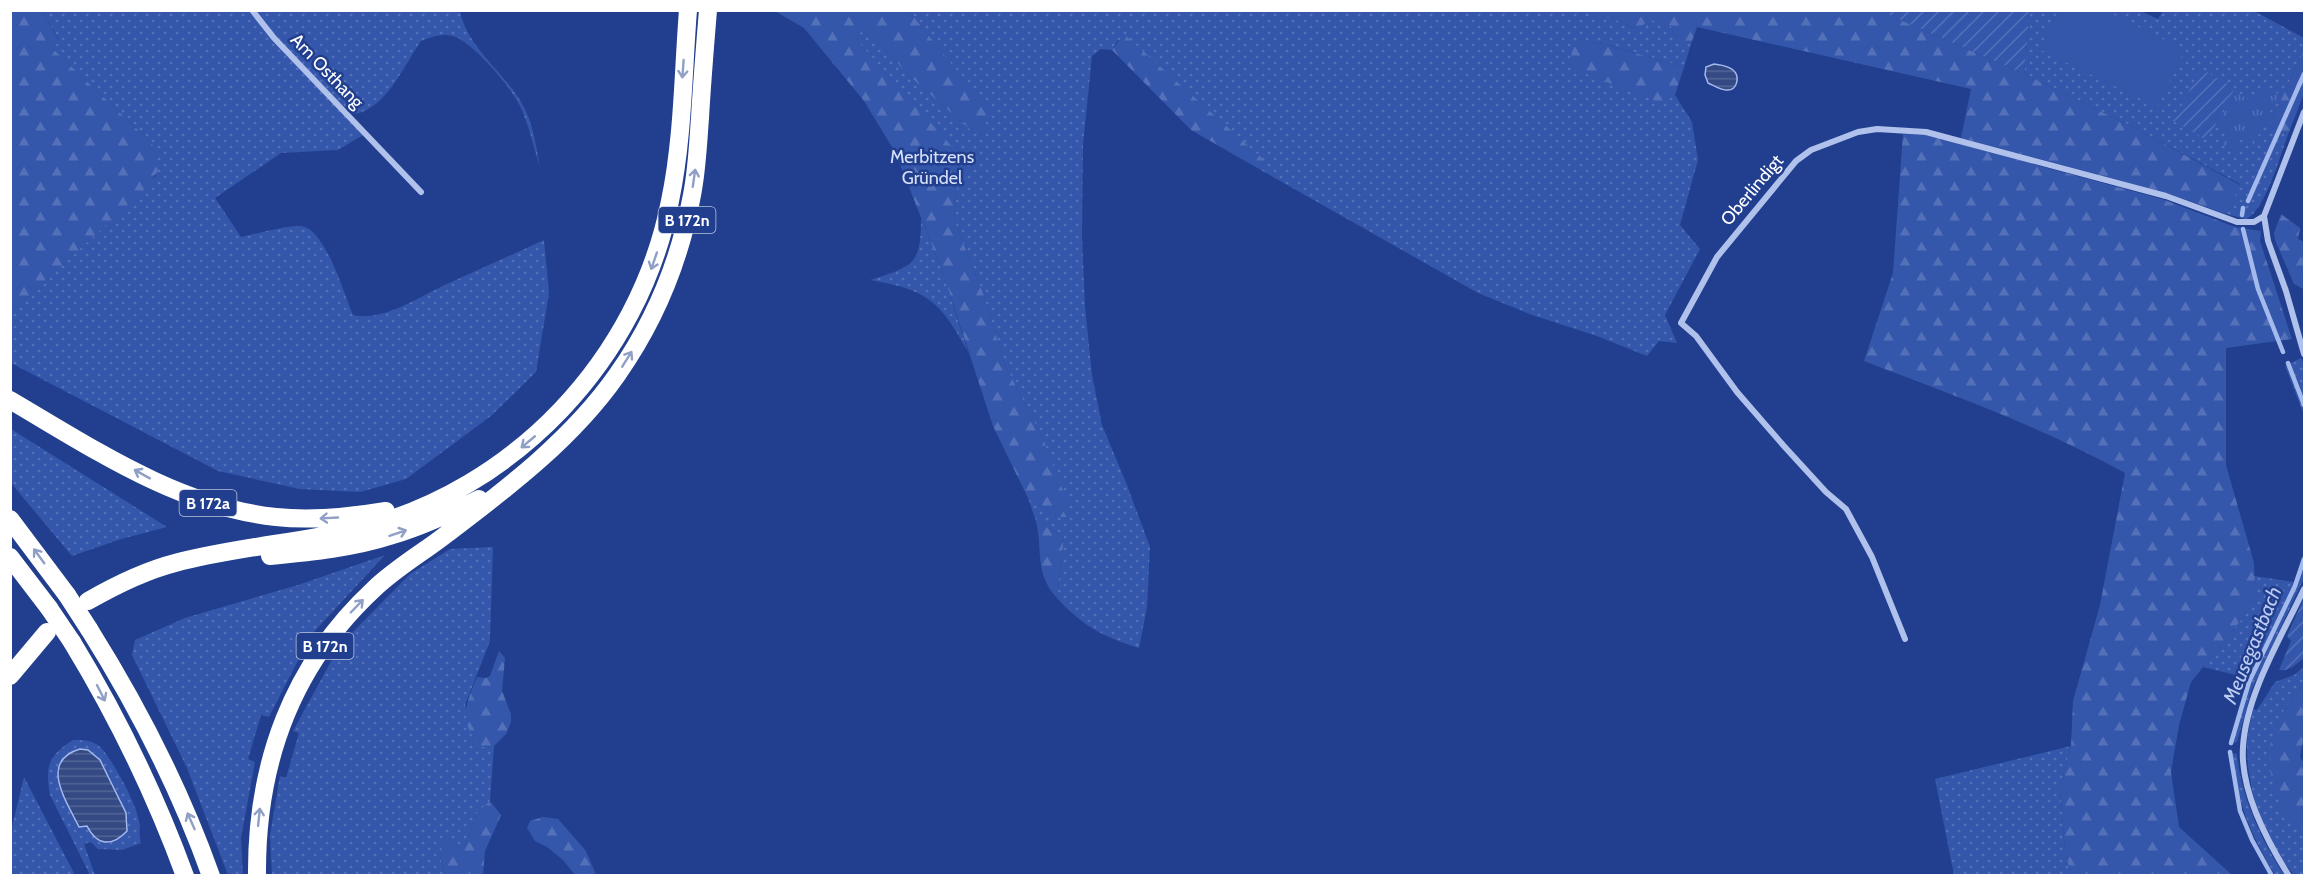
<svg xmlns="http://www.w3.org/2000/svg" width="2315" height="886" font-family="Cabin,sans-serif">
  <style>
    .grass { fill: url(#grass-dots); fill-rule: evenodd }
    .forest { fill: url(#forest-firs) }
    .park { fill: url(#park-tufts) }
    .garden { fill: url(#garden-furrows) }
    .pitch { fill: #3557ab }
    .water { fill: url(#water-rules); stroke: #a4baed; stroke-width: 1.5 }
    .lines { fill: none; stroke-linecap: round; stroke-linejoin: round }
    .stream { stroke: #a4baed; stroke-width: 4.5 }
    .street { stroke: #b0c1ec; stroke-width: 6 }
    .highway { stroke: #fff; stroke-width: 18 }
    .highway-bridge { stroke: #fff; stroke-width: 18 }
    .oneway { stroke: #909fc6 }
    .labels { text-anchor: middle; stroke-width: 5; stroke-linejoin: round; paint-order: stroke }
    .shield { fill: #213f8e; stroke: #bcc5dd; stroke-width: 1.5 }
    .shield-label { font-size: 16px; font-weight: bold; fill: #fff }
    .street-label { font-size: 18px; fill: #fff; stroke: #213f8e }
    .park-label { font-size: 18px; fill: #d6e0f9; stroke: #213f8e }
    .water-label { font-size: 20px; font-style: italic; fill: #bcccf3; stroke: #213f8e }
  </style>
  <defs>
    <pattern id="grass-dots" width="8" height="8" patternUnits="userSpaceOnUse" patternTransform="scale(1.5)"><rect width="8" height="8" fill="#3557ab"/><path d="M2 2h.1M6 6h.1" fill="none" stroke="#5370b8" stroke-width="1.8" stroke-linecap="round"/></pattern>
    <pattern id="forest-firs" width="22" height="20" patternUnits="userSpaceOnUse" patternTransform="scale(1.5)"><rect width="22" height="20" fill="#3557ab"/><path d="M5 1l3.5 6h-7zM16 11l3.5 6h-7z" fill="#5370b8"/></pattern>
    <pattern id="park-tufts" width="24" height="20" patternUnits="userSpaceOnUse" patternTransform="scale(1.5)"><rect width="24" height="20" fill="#3557ab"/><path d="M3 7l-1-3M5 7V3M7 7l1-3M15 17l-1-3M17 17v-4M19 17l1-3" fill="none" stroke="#5370b8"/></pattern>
    <pattern id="garden-furrows" width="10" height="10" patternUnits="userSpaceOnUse" patternTransform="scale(1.5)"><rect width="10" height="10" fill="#3557ab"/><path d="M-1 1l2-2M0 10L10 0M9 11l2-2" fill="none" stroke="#5370b8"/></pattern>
    <pattern id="water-rules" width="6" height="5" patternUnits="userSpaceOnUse" patternTransform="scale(1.5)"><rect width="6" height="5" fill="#354a85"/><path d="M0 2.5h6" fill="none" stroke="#536597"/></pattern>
  </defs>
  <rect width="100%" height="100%" fill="#213f8e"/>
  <path class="grass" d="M 1581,10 L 1619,21 L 1636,29 L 1651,19 L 1671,26 L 1674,35 L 1691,44 L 1684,67 L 1605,44 L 1584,41 L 1661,103 L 1675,95 L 1692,122 L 1698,160 L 1680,225 L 1700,249 L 1665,315 L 1677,343 L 1659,341 L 1647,356 L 1597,336 L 1532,315 L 1478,293 L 1259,169 L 1264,162 L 1118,40 L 1112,50 L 1101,49 L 1092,56 L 1083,145 L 1082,234 L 1085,307 L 1092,375 L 1102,425 L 1127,485 L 1150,547 L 1147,607 L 1139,648 C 1104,637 1082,626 1057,598 L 1064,537 L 1036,521 L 1028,498 L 1058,517 L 1043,439 L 1005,365 L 983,293 L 954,220 L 957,185 L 857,40 L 860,32 L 868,29 L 906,73 L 973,132 L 985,132 L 985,122 L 990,113 L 909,11 Z
    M 42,11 L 249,11 L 273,40 L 363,135 L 338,150 L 281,153 L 215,198 L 241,237 C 254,234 289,225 300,226 C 325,227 344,294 353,315 C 384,322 420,296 447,284 C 479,269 512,255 544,240 L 549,293 L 536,372 L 491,416 L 406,479 L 360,492 L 300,489 L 218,471 L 11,363 L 11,313 L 156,176 L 152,143 L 53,49 L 59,40 Z
    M 256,11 L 460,11 C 467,47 503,71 521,102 C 533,121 536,146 540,168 C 534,148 529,125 520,106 C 511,87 473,42 453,36 C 442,33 431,37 421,41 C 404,65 387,108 355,114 C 321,92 282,43 256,11 Z
    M 2030,11 L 2058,11 L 2040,49 L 2184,50 L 2104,11 L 2140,11 L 2158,19 L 2163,11 L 2254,11 L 2304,38 L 2304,50 L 2269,126 L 2288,135 C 2281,153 2264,215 2245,219 L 2226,214 L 2240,184 L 2137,129 L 2024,74 ZM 2279,94 L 2241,138 L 2234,151 L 2223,144 L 2226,136 Z
    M 921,218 L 942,270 L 968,352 C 940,301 928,290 870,280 C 914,266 921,265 921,218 Z
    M 2301,358 L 2304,364 L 2304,415 L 2285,366 Z
    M 10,429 L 11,429 L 167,527 L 121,539 L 72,556 L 11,483 Z
    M 493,547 L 490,641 L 465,705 L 481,747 L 494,746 L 490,801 L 477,813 L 463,849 L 446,837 L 440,854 L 444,875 L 272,876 L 270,835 L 280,776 L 286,778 L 299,733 L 293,731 L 340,645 L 410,574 L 450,549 Z
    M 2304,552 L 2304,578 L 2252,689 L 2237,742 L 2233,743 L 2252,679 L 2203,667 L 2242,619 L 2255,595 L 2254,576 L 2294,582 Z
    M 385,555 L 311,635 L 269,717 L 261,715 L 248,759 L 255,762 L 241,838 L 243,875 L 228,875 L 187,768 L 132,655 L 135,640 L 185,618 L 298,585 Z
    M 2304,667 L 2304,684 L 2280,716 L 2281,807 L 2304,831 L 2304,875 L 2294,875 C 2265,842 2247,791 2247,746 C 2247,734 2251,721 2253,709 L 2257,710 L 2275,682 L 2294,675 Z
    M 73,740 C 83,740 91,740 99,746 C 111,756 137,805 139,821 C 141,829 138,835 141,843 L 122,850 L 98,849 L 91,842 L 84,844 L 95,875 L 90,875 L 50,795 C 45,766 48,756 73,740 ZM 80,749 C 85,750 90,751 94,754 C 104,762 126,808 128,822 L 92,836 L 87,826 L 59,785 L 60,763 Z
    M 2071,746 L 2060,788 L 2065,852 L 2071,875 L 1954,875 L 1935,779 Z
    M 2232,753 L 2237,754 C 2241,797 2261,839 2284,875 L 2275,875 C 2249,830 2238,806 2232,753 Z
    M 24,777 L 75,875 L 11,875 L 11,831 Z"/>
  <path class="forest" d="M 11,10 L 42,11 L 59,41 L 53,49 L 152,143 L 160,167 L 148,186 L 11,313 Z
    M 775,11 L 909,11 L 991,113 L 985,122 L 986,132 L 973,132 L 906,73 L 868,29 L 860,33 L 857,40 L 969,166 L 957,185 L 954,220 L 983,293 L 1005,365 L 1043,439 L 1068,504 L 1067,517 L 1058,517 L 1028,498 L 993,426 L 942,270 L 895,152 L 864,101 L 804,28 Z
    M 1581,11 L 1880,11 L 2024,74 L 2137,129 L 2240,185 L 2226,214 L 2167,193 L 1961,138 L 1971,89 L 1697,27 L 1691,44 L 1674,35 L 1671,26 L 1651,20 L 1636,29 L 1619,21 Z
    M 1124,34 L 1265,161 L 1259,169 L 1191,130 L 1112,50 Z
    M 1584,41 L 1604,44 L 1684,67 L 1675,95 L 1661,103 L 1568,67 L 1573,48 Z
    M 2304,50 L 2304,93 L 2288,135 L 2269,126 Z
    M 1903,134 L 1926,135 L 1960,144 L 2165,200 L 2235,227 L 2261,231 L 2260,241 L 2292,339 L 2226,348 L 2226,465 L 2254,563 L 2255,595 L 2242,619 L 2191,682 L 2179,725 L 2171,772 L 2179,827 L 2232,875 L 2071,875 L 2065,852 L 2060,788 L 2071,746 L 2073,701 L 2100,605 L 2125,473 C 2042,427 1953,395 1864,361 L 1893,273 Z
    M 2281,214 L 2300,228 L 2298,239 L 2304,242 L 2304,289 L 2294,284 L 2275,240 L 2274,233 Z
    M 1036,521 L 1064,537 L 1057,598 C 1034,573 1043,550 1036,521 Z
    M 499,651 L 505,658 L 502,691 L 511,714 L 511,722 L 506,734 L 494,746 L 481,747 C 458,721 465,706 477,677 L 486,678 L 490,676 Z
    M 2304,684 L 2304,736 L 2300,757 L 2304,763 L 2304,831 L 2281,807 L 2271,776 L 2270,746 L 2280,716 Z
    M 490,801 L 501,815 L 485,851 L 483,875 L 444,875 L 440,854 L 445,836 L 463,849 L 477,813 Z
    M 543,817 L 558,819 L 586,851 L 596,875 L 575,875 L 563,860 L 547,847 L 535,841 L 527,828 L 530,821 Z"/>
  <path class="park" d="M 2261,87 L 2279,94 L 2254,144 L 2241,139 L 2234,151 L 2222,144 L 2226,136 L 2217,125 L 2234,92 L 2251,100 Z"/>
  <path class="garden" d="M 1880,11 L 2030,11 L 2024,74 Z
    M 2201,69 L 2235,88 L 2207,140 L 2173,121 Z
    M 2304,598 L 2304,658 C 2296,664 2289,672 2279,670 L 2291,641 L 2287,636 Z"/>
  <path class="pitch" d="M 2104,10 L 2185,50 L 2157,107 L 2039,49 L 2058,11 Z"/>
  <path class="water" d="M 1714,64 C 1721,65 1727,65 1733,70 C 1740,76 1738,91 1726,90 C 1720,90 1713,85 1708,83 L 1705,75 L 1706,67 Z
    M 80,749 L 88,750 L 100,760 L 126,813 L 127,831 C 112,847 97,846 87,826 L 79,827 C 67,802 38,761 80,749 Z"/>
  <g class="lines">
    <path class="stream" d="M 2248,201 L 2304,74
      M 2242,215 L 2243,208
      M 2243,229 L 2258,289 L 2283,352
      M 2288,363 L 2304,405
      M 2231,743 L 2249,682 L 2295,586 L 2304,559
      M 2230,752 L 2240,811 L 2252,840 L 2272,876"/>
    <path class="street" d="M 252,10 L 274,38 L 421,192
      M 2304,112 L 2264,216 L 2268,241 L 2286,291 L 2304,354
      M 1905,639 L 1872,557 L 1846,509 L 1826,492 L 1783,445 L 1737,392 L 1696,336 L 1681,323 L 1717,257 L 1796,161 L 1811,150 L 1858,132 L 1877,129 L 1926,132 L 2166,196 L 2237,222 L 2254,222 L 2264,216
      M 2289,876 C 2267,841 2240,790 2243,747 C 2246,694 2282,636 2304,589"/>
    <path class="highway" d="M 10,400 C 92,448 179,507 276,517 C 313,521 350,517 386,511
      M 10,519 L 67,595
      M 270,556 C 312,552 353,548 393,535 C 423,526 451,513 479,499
      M 10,557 L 49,608
      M 88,601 C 116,585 144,571 175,563 C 235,547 298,543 358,529 C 515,490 639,359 670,201 C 683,139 683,73 688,10
      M 89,629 C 138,707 180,789 211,876
      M 72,642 C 117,716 155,794 185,876
      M 10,676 L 47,632
      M 257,876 C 256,764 292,665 374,589 C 397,567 424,552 448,533 C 509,487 573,438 617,375 C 655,321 680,260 692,195 C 697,170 698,144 700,118 C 702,82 705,46 708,10"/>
    <path class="highway-bridge" d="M 67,595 L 89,629
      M 49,608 L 72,642"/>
  </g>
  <defs><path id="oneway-shaft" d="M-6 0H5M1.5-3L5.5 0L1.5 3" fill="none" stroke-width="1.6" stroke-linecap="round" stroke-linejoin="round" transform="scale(1.5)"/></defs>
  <g class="oneway">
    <use href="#oneway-shaft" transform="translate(683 69) rotate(94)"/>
    <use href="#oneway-shaft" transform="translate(694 178) rotate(-82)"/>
    <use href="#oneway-shaft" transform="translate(654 261) rotate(109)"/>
    <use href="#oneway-shaft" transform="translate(627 359) rotate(-58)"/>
    <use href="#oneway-shaft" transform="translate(528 442) rotate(140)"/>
    <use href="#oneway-shaft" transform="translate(142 474) rotate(-151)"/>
    <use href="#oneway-shaft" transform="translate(329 518) rotate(177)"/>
    <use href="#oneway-shaft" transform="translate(398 533) rotate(-19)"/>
    <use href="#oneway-shaft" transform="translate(39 556) rotate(-126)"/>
    <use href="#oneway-shaft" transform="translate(357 606) rotate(-46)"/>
    <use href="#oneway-shaft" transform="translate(101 693) rotate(63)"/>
    <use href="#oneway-shaft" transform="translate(259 817) rotate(-84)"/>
    <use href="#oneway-shaft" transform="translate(191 821) rotate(-114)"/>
  </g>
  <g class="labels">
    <g class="shield">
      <rect x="658.5" y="207" width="57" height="26" rx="4.5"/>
      <rect x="179.5" y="490" width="57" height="26" rx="4.5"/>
      <rect x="296.5" y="633" width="57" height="26" rx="4.5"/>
    </g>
    <g class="shield-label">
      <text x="687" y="226">B 172n</text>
      <text x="208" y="509">B 172a</text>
      <text x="325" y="652">B 172n</text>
    </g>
    <g class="street-label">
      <text transform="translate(327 71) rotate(46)" y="6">Am Osthang</text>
      <text transform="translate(1752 190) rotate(-50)" y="6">Oberlindigt</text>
    </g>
    <g class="park-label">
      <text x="932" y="163">Merbitzens<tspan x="932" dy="21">Gründel</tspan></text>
    </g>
    <g class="water-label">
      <text transform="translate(2252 645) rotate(-68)" y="7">Meusegastbach</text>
    </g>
  </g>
  <rect width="2315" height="886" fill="none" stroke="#ffffff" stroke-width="24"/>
</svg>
